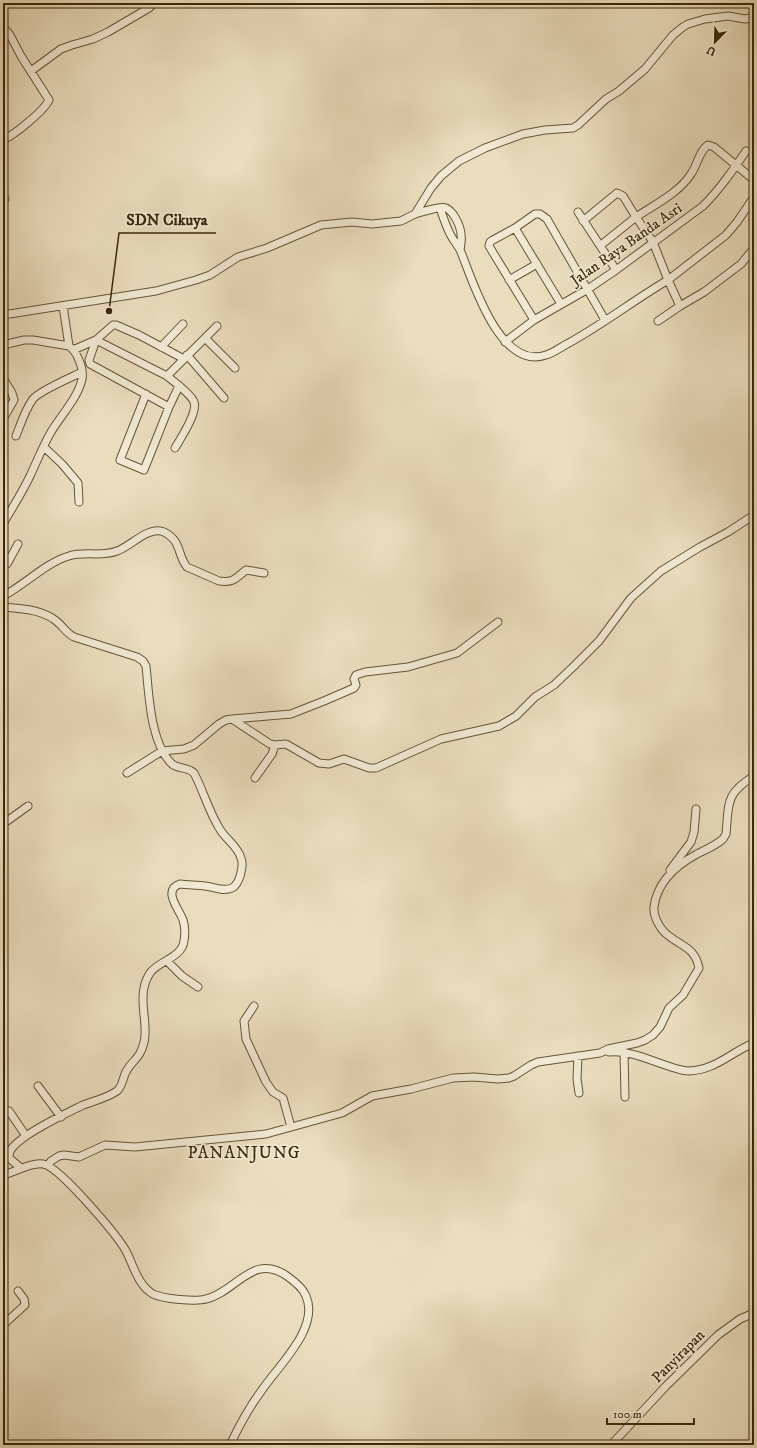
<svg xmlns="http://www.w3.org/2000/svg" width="757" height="1448" font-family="'IM FELL DW Pica',serif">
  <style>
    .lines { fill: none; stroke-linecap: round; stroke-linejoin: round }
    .minor-casing { stroke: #675435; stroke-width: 9 }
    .minor { stroke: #f1e9d4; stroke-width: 7 }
    .labels { text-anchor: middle; stroke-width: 3.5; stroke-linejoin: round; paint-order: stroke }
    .street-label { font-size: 15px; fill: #3b2708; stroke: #f1e9d4 }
    .quarter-label { font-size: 17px; letter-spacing: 1px; fill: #3b2708; stroke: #f1e9d4 }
    .leader { fill: none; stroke: #3b2708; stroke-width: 1.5 }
    .callout-dot { fill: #3b2708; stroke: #f1e9d4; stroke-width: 1.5 }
    .callout-label { font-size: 16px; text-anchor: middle; font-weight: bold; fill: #3b2708; stroke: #f1e9d4; stroke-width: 3.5; stroke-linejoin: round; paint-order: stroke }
  </style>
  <rect width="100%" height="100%" fill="#eaddbd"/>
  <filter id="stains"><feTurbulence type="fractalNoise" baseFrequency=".005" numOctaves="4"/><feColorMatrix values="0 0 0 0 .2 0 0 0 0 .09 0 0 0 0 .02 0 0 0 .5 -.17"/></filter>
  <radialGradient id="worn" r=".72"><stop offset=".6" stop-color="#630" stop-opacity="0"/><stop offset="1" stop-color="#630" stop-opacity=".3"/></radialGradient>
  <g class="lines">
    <g class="minor-casing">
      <path id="minor" d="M 3,27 L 10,35 L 21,56 L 49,100 C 44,111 14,135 3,140
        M 31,71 L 61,49 L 72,45 L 93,39 L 108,32 L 149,8 L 154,3
        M 3,199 L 5,199
        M 440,208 C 443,217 446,226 450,234 C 453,240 458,245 461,252 C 473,282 500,371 546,355 C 553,353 561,347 567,344 C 602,325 634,300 668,280 L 680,306 L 704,292 L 741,264 L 754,248
        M 578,212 L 616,270
        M 415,214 C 421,212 441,206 446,208 C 449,209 451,212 453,214 C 461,226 463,236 460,250
        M 583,221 L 617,193 L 623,196 L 636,217 C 654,205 679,193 691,174 C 697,166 699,151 708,145 L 714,147 L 754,180
        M 515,228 L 561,304
        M 601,245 L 636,217 L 653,242 L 668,280 L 726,235 L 737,222 L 754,197
        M 509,280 L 537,264
        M 63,306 L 69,346
        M 3,315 L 156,291 L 196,280 L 210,275 L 238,257 L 267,248 L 321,225 L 352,222 L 372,224 L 401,221 L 415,214 L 431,188 L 441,176 L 459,161 L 485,148 L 523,134 L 545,130 L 573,128 L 578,125 L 606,99 L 619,91 L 645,69 L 673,35 L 683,27 L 688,24 L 705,19 L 728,16 L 745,19 L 750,18 L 754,16
        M 534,320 L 489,246 L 490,242 L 493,240 L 515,228 L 535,214 L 540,214 L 547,219 L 605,320
        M 658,321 L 680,306
        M 205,338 L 235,368
        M 505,342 L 534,320 L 588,289 L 616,270 L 703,206 C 720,189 733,170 746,151
        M 3,345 L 24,340 L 33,340 L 69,346 C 77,352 84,368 82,379 C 78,398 61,415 51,432 C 43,446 37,461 30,476 C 22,493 12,508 3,524
        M 161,347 L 183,324
        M 73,350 L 96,340 L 113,325 L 116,325 L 139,335 L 184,359 L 217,326
        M 187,355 L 224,398
        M 167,376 C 173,381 191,394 194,402 C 198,412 181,438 175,448
        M 3,378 L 12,393 L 14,400 L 3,419
        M 146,394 L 120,460 L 144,470 L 169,407 L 90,364 L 89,360 L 96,340 L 167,376 L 184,359
        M 169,407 L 179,386
        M 16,436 C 21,423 25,410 33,399 C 39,391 72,377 82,372
        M 44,447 L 62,464 L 78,483 L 79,502
        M 3,563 L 7,564 L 18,544
        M 3,596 C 25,585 45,563 69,556 C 84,551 102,557 117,551 C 130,547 149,525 164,532 C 182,541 177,555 187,567 L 219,581 C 234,583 236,578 246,570 L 264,573
        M 3,607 C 21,609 40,609 55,620 C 62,625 66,633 74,637 L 137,657 L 143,661 L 146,666 C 149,694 150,743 172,764 C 178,769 188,767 194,773 C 204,792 209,813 221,831 C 227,840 238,847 241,858 C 244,865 240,884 232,888 C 223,892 214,887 205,886 C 197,885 188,885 180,884 C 162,890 179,909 183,920 C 185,926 185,935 184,941 C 182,958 158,961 150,973 C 133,999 154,1028 140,1053 C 137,1059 131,1063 127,1070 C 123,1076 123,1086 117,1091 C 107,1098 94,1101 83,1105 C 65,1114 26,1132 13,1147 C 10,1150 9,1154 9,1158 L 21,1168
        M 232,719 L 291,714 L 324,701 L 354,688 L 356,685 L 354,679 L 356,675 L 365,672 L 408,667 L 457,653 L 498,622
        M 127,773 L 162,751 L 184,749 L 194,745 L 219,724 L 226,720 L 232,719 L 270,744 L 275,745 L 286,744 L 319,763 L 329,764 L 344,759 L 369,768 L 376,768 L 441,739 L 499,726 L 516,716 L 535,697 L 554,685 L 574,666 L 599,641 L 631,598 L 661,571 L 700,547 L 728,532 L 754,515
        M 255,778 L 272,754 L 275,745
        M 3,824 L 28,806
        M 670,870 L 691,842 L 694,832 L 696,809
        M 167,961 L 182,976 L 198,987
        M 254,1006 L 244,1021 L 246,1039 L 266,1082 L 273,1092 L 283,1098 L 291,1127
        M 609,1052 C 630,1050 651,1061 671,1067 C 677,1069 683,1071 689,1071 C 716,1070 731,1052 754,1043
        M 624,1052 L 625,1097
        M 578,1056 L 577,1079 L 579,1093
        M 38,1086 L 61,1117
        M 9,1111 L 26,1136
        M 48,1165 L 51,1161 L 59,1156 L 64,1155 L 79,1157 L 105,1145 L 135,1147 L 266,1134 L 342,1113 L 372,1096 L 411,1089 L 453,1078 L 474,1077 L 498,1079 L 509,1078 L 514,1076 L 531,1065 L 538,1062 L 600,1053 L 608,1049 L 637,1043 L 645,1040 L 653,1035 L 660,1027 L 669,1008 L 683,995 L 699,968 C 695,948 683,947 669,936 C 661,931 653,917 654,907 C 657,882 675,866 697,854 C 705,850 715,846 723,839 L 726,834 C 729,803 725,794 754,776
        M 3,1175 C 15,1172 31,1162 43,1164 C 59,1166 117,1235 126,1251 C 133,1264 138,1286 153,1294 C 163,1299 196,1302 206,1299 C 236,1292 253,1252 287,1276 C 294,1281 303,1288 306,1296 C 320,1328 278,1366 262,1390 C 249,1407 239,1426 230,1445
        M 3,1325 L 25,1305 L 24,1299 L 18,1291
        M 611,1445 L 666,1386 L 718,1335 L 740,1319 L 754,1313"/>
    </g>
    <use href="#minor" class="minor"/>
  </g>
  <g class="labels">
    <g class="street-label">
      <text transform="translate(626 244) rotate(-35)" y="5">Jalan Raya Banda Asri</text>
      <text transform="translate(678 1356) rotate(-45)" y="5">Panyirapan</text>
    </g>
    <g class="quarter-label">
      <text x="244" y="1158">PANANJUNG</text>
    </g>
  </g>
  <path class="leader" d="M109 311L119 233H216"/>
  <circle class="callout-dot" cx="109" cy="311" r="4"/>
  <g class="callout-label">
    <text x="167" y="225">SDN Cikuya</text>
  </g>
  <rect width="757" height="1448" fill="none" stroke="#eaddbd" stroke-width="16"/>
  <rect x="4" y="4" width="749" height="1440" fill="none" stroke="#3b2708" stroke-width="2"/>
  <rect x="8" y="8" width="741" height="1432" fill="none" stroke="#3b2708"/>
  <g transform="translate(715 42) rotate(203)" stroke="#f1e9d4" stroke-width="3" paint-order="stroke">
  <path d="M0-3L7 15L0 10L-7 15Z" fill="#3b2708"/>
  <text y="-6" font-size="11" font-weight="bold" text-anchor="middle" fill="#3b2708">U</text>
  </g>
  <path d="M607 1418v6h87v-6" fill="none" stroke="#3b2708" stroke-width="2"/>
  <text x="613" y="1418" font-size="12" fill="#3b2708" stroke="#f1e9d4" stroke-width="3" paint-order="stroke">100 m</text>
  <rect width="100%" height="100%" filter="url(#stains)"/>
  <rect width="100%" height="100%" fill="url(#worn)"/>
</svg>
